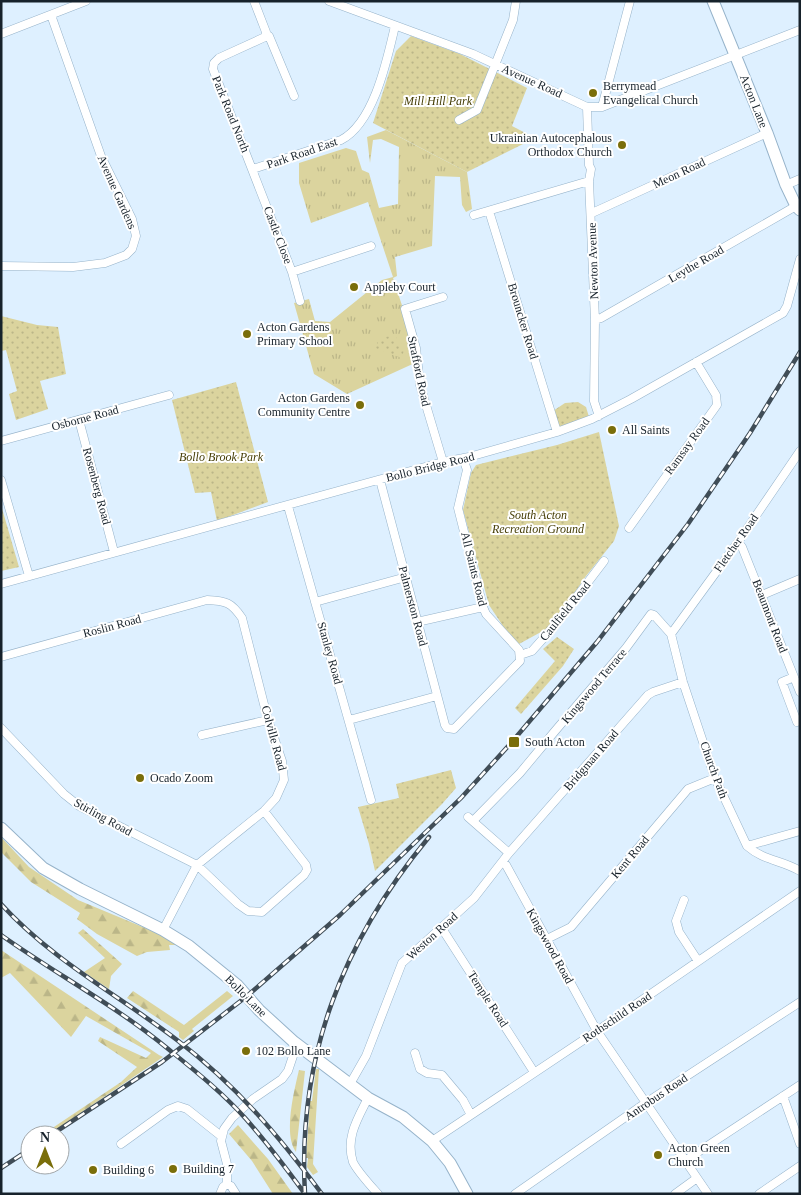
<svg xmlns="http://www.w3.org/2000/svg" width="801" height="1195" font-family="'Times New Roman',serif">
  <style>
    .grass { fill: url(#grass-tufts) }
    .forest { fill: url(#forest-firs) }
    .park { fill: url(#park-dots) }
    .lines { fill: none; stroke-linecap: round; stroke-linejoin: round }
    .street-casing { stroke: #96b3ca; stroke-width: 9 }
    .secondary-casing { stroke: #96b3ca; stroke-width: 13 }
    .street { stroke: #fff; stroke-width: 8 }
    .secondary { stroke: #fff; stroke-width: 11 }
    .rail-casing { stroke: #404d57; stroke-width: 4.5 }
    .rail { stroke: #fff; stroke-width: 2.5; stroke-dasharray: 8; stroke-linecap: butt }
    .poi-dot { fill: #7a6e0a; stroke: #fff; stroke-width: 2 }
    .labels { text-anchor: middle; stroke-width: 4; stroke-linejoin: round; paint-order: stroke }
    .street-label { font-size: 12px; fill: #17222b; stroke: #fff }
    .poi-label { font-size: 12px; fill: #17222b; stroke: #fff; text-anchor: start }
    .park-label { font-size: 12px; font-style: italic; fill: #463e06; stroke: #fff }
  </style>
  <defs>
    <pattern id="grass-tufts" width="24" height="20" patternUnits="userSpaceOnUse" patternTransform="scale(1.25)"><rect width="24" height="20" fill="#dbd49e"/><path d="M3 7l-1-3M5 7V3M7 7l1-3M15 17l-1-3M17 17v-4M19 17l1-3" fill="none" stroke="#bbb688"/></pattern>
    <pattern id="forest-firs" width="22" height="20" patternUnits="userSpaceOnUse" patternTransform="scale(1.25)"><rect width="22" height="20" fill="#dbd49e"/><path d="M5 1l3.5 6h-7zM16 11l3.5 6h-7z" fill="#bbb688"/></pattern>
    <pattern id="park-dots" width="8" height="8" patternUnits="userSpaceOnUse" patternTransform="scale(1.25)"><rect width="8" height="8" fill="#dbd49e"/><path d="M2 2h.1M6 6h.1" fill="none" stroke="#bbb688" stroke-width="1.8" stroke-linecap="round"/></pattern>
  </defs>
  <rect width="100%" height="100%" fill="#def0ff"/>
  <path class="grass" d="M 386,130 L 467,172 L 472,209 L 466,212 L 462,205 L 460,177 L 435,176 L 432,246 L 395,257 L 397,276 L 393,278 L 416,348 L 417,362 L 347,394 L 314,374 L 294,303 L 309,299 L 315,321 L 330,322 L 382,280 L 393,277 L 368,202 L 311,223 L 299,183 L 299,163 L 346,148 L 356,151 L 362,170 L 369,173 L 379,208 L 398,204 L 399,147 L 381,139 L 373,140 L 370,163 L 367,137 Z"/>
  <path class="forest" d="M 1,837 L 29,867 L 78,900 L 174,940 L 176,945 L 169,945 L 170,950 L 147,952 L 137,956 L 97,934 L 77,919 L 80,913 L 31,882 L 1,852 Z
    M 83,929 L 122,964 L 111,976 L 109,989 L 84,972 L 105,958 L 78,933 Z
    M 1,950 L 159,1055 L 163,1057 L 48,1135 L 42,1135 L 121,1082 L 137,1067 L 98,1041 L 100,1037 L 146,1058 L 151,1053 L 86,1016 L 71,1037 L 10,973 L 1,978 Z
    M 133,991 L 184,1025 L 227,991 L 233,996 L 192,1029 L 194,1031 L 183,1040 L 179,1037 L 179,1032 L 127,998 Z
    M 316,1069 L 319,1069 L 313,1164 L 318,1172 L 313,1175 L 307,1167 L 308,1158 L 306,1158 L 310,1101 L 312,1101 Z
    M 299,1070 L 305,1071 L 296,1152 C 283,1135 294,1091 299,1070 Z
    M 238,1125 L 268,1159 L 293,1194 L 273,1194 L 252,1161 L 229,1134 Z"/>
  <path class="park" d="M 411,36 L 460,54 L 527,88 L 512,126 L 535,138 L 467,172 L 373,123 L 396,51 Z
    M 1,316 L 37,325 L 58,327 L 66,374 L 40,381 L 48,409 L 16,420 L 9,394 L 17,391 L 6,350 L 1,351 Z
    M 396,336 L 397,342 L 402,344 L 404,351 L 401,358 L 375,348 L 381,337 Z
    M 236,382 L 268,502 L 217,521 L 211,492 L 195,493 L 172,400 Z
    M 578,402 L 586,407 L 589,417 L 558,428 L 553,411 L 565,403 Z
    M 599,432 L 619,526 L 614,541 L 586,576 L 552,626 L 519,644 L 505,629 L 489,605 L 463,510 L 471,473 L 476,465 L 557,445 Z
    M 1,505 L 19,567 L 1,571 Z
    M 557,637 L 574,649 L 563,666 L 521,714 L 515,708 L 555,661 L 543,649 Z
    M 451,770 L 456,788 L 442,804 L 375,871 L 369,844 L 358,807 L 399,798 L 396,784 Z"/>
  <g class="lines">
    <g class="street-casing">
      <path id="street" d="M 254,1 L 266,32 L 265,37 L 219,58 L 214,63 L 213,69 L 292,272 L 300,301
        M 329,1 L 473,54 L 587,107 L 602,107 L 800,30
        M 1,34 L 86,1
        M 266,34 L 269,36 L 294,96
        M 587,107 L 589,165 L 591,169 L 589,181 L 595,320 L 594,401 L 599,416
        M 602,107 L 630,1
        M 459,120 L 477,110 L 513,20 L 516,1
        M 253,169 L 341,140 C 374,123 387,60 395,26
        M 786,185 L 800,179
        M 489,211 L 557,432
        M 592,213 L 767,133
        M 474,215 L 589,181
        M 1,266 L 73,267 L 105,263 L 126,255 L 132,249 L 136,236 L 132,219 L 101,156 L 51,15
        M 292,272 L 371,246
        M 595,320 L 601,318 L 796,206
        M 79,420 L 114,552
        M 1,441 L 169,395
        M 443,462 L 420,385 L 416,348 L 405,309 L 443,297
        M 1,480 L 29,576
        M 380,480 L 445,725 L 447,728 L 454,729 L 520,661 L 519,650 L 486,614 L 483,607 L 458,508 L 467,470 L 463,458
        M 288,506 L 371,800
        M 629,528 L 717,405 L 716,395 L 696,362
        M 738,542 L 742,547 L 800,692
        M 1,584 L 443,462 L 469,457 L 557,432 L 592,419 L 631,399 L 783,313 L 787,306 L 800,259
        M 762,595 L 800,579
        M 315,602 L 406,577
        M 417,622 L 483,607
        M 671,634 L 738,542 L 800,451
        M 520,655 L 532,651 L 556,624 L 604,561
        M 1,657 L 207,600 C 226,601 231,602 242,618 L 268,720 L 282,761 L 284,780 L 276,798 L 264,811 L 197,865 L 163,930
        M 794,677 L 782,682 L 797,722 L 800,721
        M 349,720 L 437,696
        M 1,728 L 64,794 L 79,806 L 197,865 L 238,904 L 248,911 L 262,912 L 304,875 L 307,870 L 306,865 L 264,811
        M 202,735 L 268,720
        M 468,817 L 509,853
        M 473,821 L 520,773 L 555,731 L 626,648 L 651,614 L 654,615 L 671,634 L 683,682 L 715,778 L 747,846 C 764,861 782,860 800,871
        M 747,846 L 800,831
        M 503,862 L 506,865 L 597,1031 L 708,1194
        M 684,900 L 676,921 L 679,932 L 698,961
        M 441,927 L 534,1072
        M 547,939 L 571,927 L 688,789 L 715,778
        M 415,1053 L 420,1069 L 427,1073 L 442,1075 L 463,1100 L 471,1115
        M 350,1084 L 366,1056 L 402,963 L 474,898 L 509,853 L 648,695 L 653,692 L 683,682
        M 783,1096 L 800,1144
        M 368,1098 C 358,1118 345,1138 353,1162 C 357,1171 371,1186 378,1194
        M 432,1141 L 597,1031 L 800,891
        M 121,1144 L 168,1110 L 178,1106 L 187,1109 L 221,1136
        M 686,1160 L 800,1085
        M 227,1184 L 227,1164 L 221,1141 L 224,1129 L 232,1118 L 253,1099 L 282,1079 L 288,1071 L 294,1053 L 294,1042
        M 227,1184 L 231,1186 L 236,1194
        M 220,1194 L 223,1187 L 227,1184
        M 515,1194 L 647,1102 L 800,1002
        M 675,1194 L 697,1178
        M 759,1194 L 800,1166"/>
    </g>
    <g class="secondary-casing">
      <path id="secondary" d="M 713,1 L 767,133 L 786,185 L 796,206 L 800,210
        M 1,828 L 43,868 L 80,889 L 163,930 L 189,946 L 237,985 L 259,1010 L 294,1042 L 368,1098 L 403,1117 L 432,1141 L 450,1163 L 467,1194"/>
    </g>
    <use href="#street" class="street"/>
    <use href="#secondary" class="secondary"/>
    <g class="rail-casing">
      <path id="rail" d="M 1,904 C 52,960 118,995 177,1040 C 236,1085 278,1135 322,1194
        M 1,935 C 56,974 116,1006 167,1048 C 194,1070 223,1093 246,1119 C 267,1143 286,1168 305,1194
        M 51,1135 L 162,1062 L 247,996 L 340,915 L 461,798 L 511,743 L 597,642 L 688,524 L 750,433 L 800,352
        M 1,1168 L 30,1149
        M 305,1194 C 297,1057 343,941 429,837"/>
    </g>
    <use href="#rail" class="rail"/>
  </g>
  <g class="poi-dot">
    <circle cx="593" cy="93" r="5"/>
    <circle cx="622" cy="145" r="5"/>
    <circle cx="354" cy="287" r="5"/>
    <circle cx="247" cy="334" r="5"/>
    <circle cx="360" cy="405" r="5"/>
    <circle cx="612" cy="430" r="5"/>
    <rect x="508" y="736" width="12" height="12" rx="2.5"/>
    <circle cx="140" cy="778" r="5"/>
    <circle cx="246" cy="1051" r="5"/>
    <circle cx="658" cy="1155" r="5"/>
    <circle cx="173" cy="1169" r="5"/>
    <circle cx="93" cy="1170" r="5"/>
  </g>
  <g class="labels">
    <g class="street-label">
      <text transform="translate(532 81) rotate(24)" y="4">Avenue Road</text>
      <text transform="translate(754 101) rotate(68)" y="4">Acton Lane</text>
      <text transform="translate(231 114) rotate(68)" y="4">Park Road North</text>
      <text transform="translate(302 153) rotate(-19)" y="4">Park Road East</text>
      <text transform="translate(679 173) rotate(-25)" y="4">Meon Road</text>
      <text transform="translate(117 192) rotate(66)" y="4">Avenue Gardens</text>
      <text transform="translate(278 235) rotate(69)" y="4">Castle Close</text>
      <text transform="translate(593 261) rotate(-92)" y="4">Newton Avenue</text>
      <text transform="translate(696 264) rotate(-30)" y="4">Leythe Road</text>
      <text transform="translate(523 321) rotate(73)" y="4">Brouncker Road</text>
      <text transform="translate(419 371) rotate(78)" y="4">Strafford Road</text>
      <text transform="translate(85 418) rotate(-15)" y="4">Osborne Road</text>
      <text transform="translate(687 446) rotate(-54)" y="4">Ramsay Road</text>
      <text transform="translate(430 467) rotate(-14)" y="4">Bollo Bridge Road</text>
      <text transform="translate(97 486) rotate(75)" y="4">Rosenberg Road</text>
      <text transform="translate(736 543) rotate(-55)" y="4">Fletcher Road</text>
      <text transform="translate(474 569) rotate(76)" y="4">All Saints Road</text>
      <text transform="translate(413 606) rotate(75)" y="4">Palmerston Road</text>
      <text transform="translate(565 611) rotate(-51)" y="4">Caulfield Road</text>
      <text transform="translate(770 616) rotate(69)" y="4">Beaumont Road</text>
      <text transform="translate(112 626) rotate(-15)" y="4">Roslin Road</text>
      <text transform="translate(330 653) rotate(74)" y="4">Stanley Road</text>
      <text transform="translate(594 686) rotate(-50)" y="4">Kingswood Terrace</text>
      <text transform="translate(274 738) rotate(75)" y="4">Colville Road</text>
      <text transform="translate(591 760) rotate(-49)" y="4">Bridgman Road</text>
      <text transform="translate(714 770) rotate(70)" y="4">Church Path</text>
      <text transform="translate(103 817) rotate(29)" y="4">Stirling Road</text>
      <text transform="translate(630 857) rotate(-50)" y="4">Kent Road</text>
      <text transform="translate(432 936) rotate(-42)" y="4">Weston Road</text>
      <text transform="translate(550 946) rotate(61)" y="4">Kingswood Road</text>
      <text transform="translate(246 996) rotate(45)" y="4">Bollo Lane</text>
      <text transform="translate(488 999) rotate(57)" y="4">Temple Road</text>
      <text transform="translate(617 1017) rotate(-34)" y="4">Rothschild Road</text>
      <text transform="translate(656 1097) rotate(-34)" y="4">Antrobus Road</text>
    </g>
    <g class="poi-label">
      <text x="603" y="90">Berrymead<tspan x="603" dy="14">Evangelical Church</tspan></text>
      <text x="612" y="142" text-anchor="end">Ukrainian Autocephalous<tspan x="612" dy="14">Orthodox Church</tspan></text>
      <text x="364" y="291">Appleby Court</text>
      <text x="257" y="331">Acton Gardens<tspan x="257" dy="14">Primary School</tspan></text>
      <text x="350" y="402" text-anchor="end">Acton Gardens<tspan x="350" dy="14">Community Centre</tspan></text>
      <text x="622" y="434">All Saints</text>
      <text x="525" y="746">South Acton</text>
      <text x="150" y="782">Ocado Zoom</text>
      <text x="256" y="1055">102 Bollo Lane</text>
      <text x="668" y="1152">Acton Green<tspan x="668" dy="14">Church</tspan></text>
      <text x="183" y="1173">Building 7</text>
      <text x="103" y="1174">Building 6</text>
    </g>
    <g class="park-label">
      <text x="438" y="105">Mill Hill Park</text>
      <text x="221" y="461">Bollo Brook Park</text>
      <text x="538" y="519">South Acton<tspan x="538" dy="14">Recreation Ground</tspan></text>
    </g>
  </g>
  <rect width="801" height="1195" fill="none" stroke="#17222b" stroke-width="5"/>
  <g transform="translate(45 1150)"><circle r="24" fill="#ffffff" stroke="#a2a7aa"/>
  <path d="M0-4L9 19L0 12L-9 19Z" fill="#7a6e0a"/>
  <text y="-8" font-size="14" font-weight="bold" text-anchor="middle" fill="#17222b">N</text>
  </g>
</svg>
